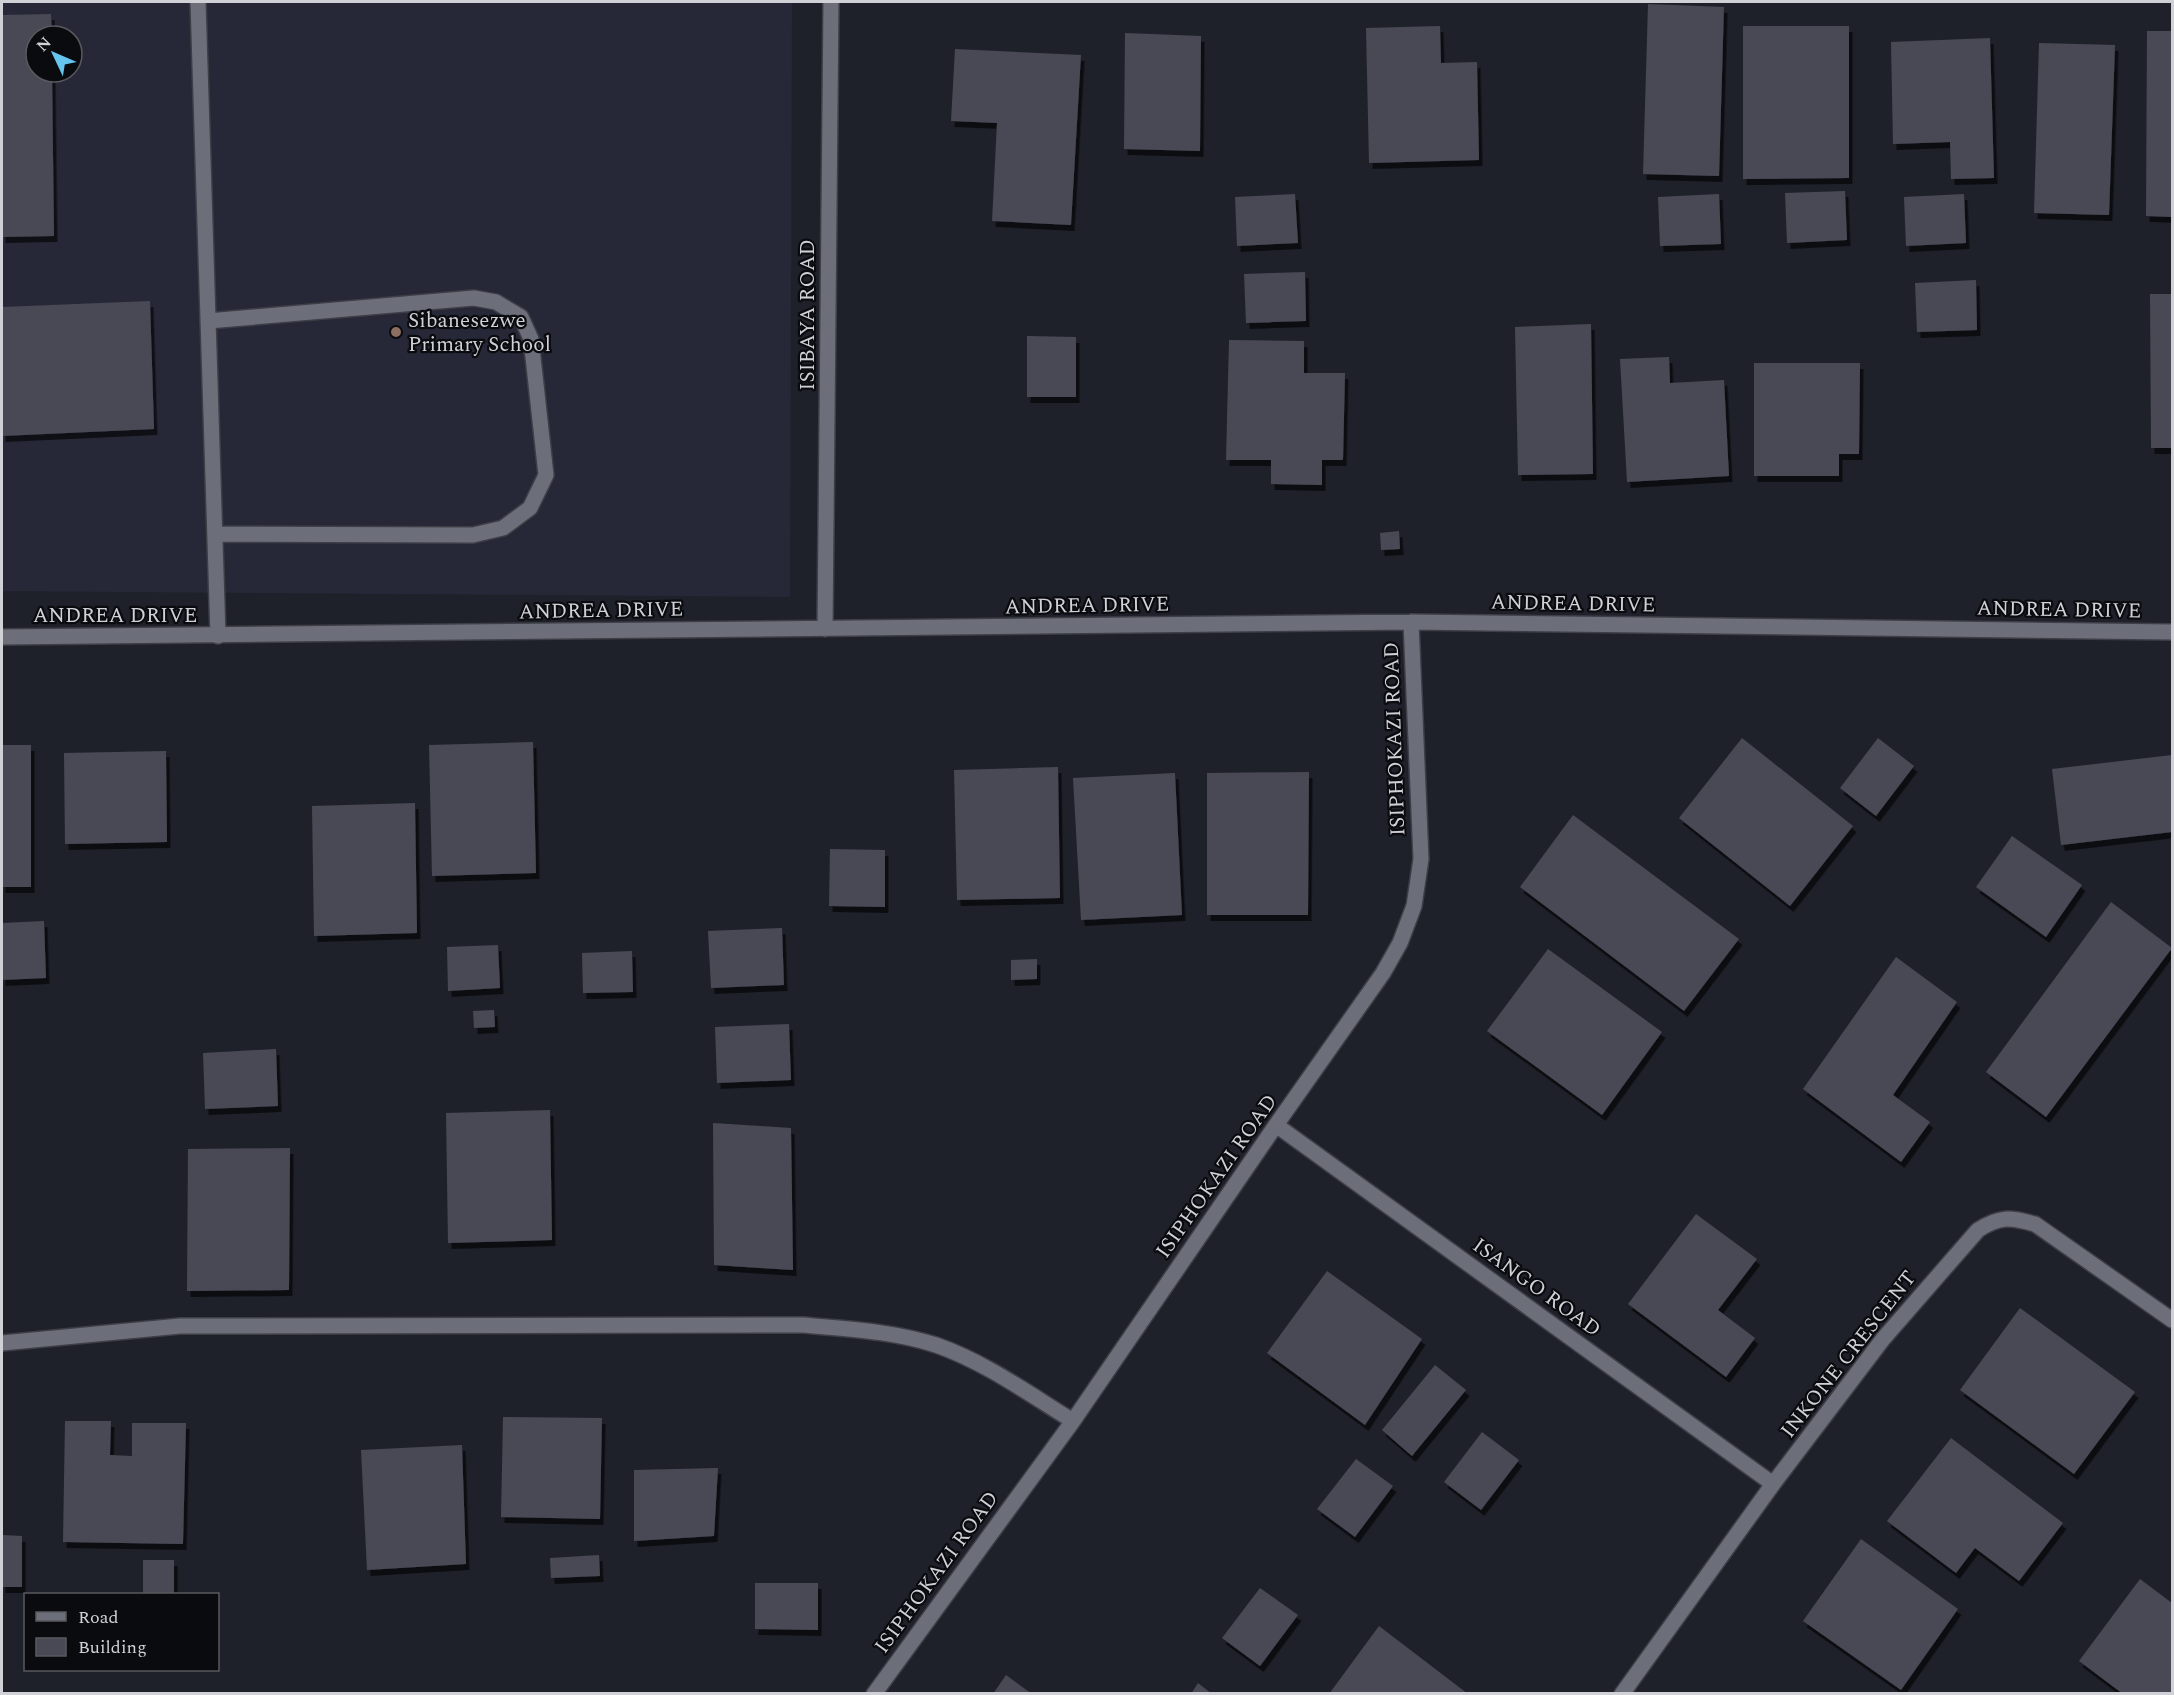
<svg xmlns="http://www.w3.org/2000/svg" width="2174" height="1695" font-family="Spectral,serif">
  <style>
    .built { fill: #262837; fill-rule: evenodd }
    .building { fill: #484955; filter: url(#shadow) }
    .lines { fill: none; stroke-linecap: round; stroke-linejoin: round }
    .service-casing { stroke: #3d3e46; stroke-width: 18 }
    .minor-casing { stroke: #3d3e46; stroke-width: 18 }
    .service { stroke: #6c6e7a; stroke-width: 15 }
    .minor { stroke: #6c6e7a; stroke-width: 15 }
    .education-dot { fill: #8d6e63; stroke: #0a0b0f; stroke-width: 2 }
    .labels { text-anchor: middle; stroke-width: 4.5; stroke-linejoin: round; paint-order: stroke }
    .street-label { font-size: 21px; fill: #d0d1d7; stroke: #0a0b0f }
    .poi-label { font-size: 21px; fill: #d0d1d7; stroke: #0a0b0f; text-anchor: start }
  </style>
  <defs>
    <filter id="shadow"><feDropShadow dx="3.5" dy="6" stdDeviation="0" flood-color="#0009"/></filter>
  </defs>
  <rect width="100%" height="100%" fill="#1f212a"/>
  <path class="built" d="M 2,2 L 792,2 L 790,597 L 2,591 ZM 36,36 L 72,36 L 72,72 L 36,72 Z"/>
  <path class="building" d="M 1648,4 L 1724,7 L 1719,176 L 1643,174 Z
    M 51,14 L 52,36 L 36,36 L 36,72 L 52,72 L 54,236 L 2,237 L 2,15 Z
    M 1440,26 L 1441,63 L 1477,62 L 1479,160 L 1369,163 L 1366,28 Z
    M 1743,26 L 1849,26 L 1849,178 L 1743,179 Z
    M 2147,31 L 2172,31 L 2172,217 L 2146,216 Z
    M 1125,33 L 1201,36 L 1200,151 L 1124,149 Z
    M 1990,38 L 1994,178 L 1951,179 L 1950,142 L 1893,144 L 1891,42 Z
    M 2039,43 L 2115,45 L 2109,215 L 2034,213 Z
    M 955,49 L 1081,55 L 1071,225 L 992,221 L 997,123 L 951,121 Z
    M 1845,191 L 1847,240 L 1787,243 L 1785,193 Z
    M 1295,194 L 1298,243 L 1237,246 L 1235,197 Z
    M 1719,194 L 1721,244 L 1660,246 L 1658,197 Z
    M 1964,194 L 1966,243 L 1906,246 L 1904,197 Z
    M 1305,272 L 1306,321 L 1246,323 L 1244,274 Z
    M 1976,280 L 1977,330 L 1917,332 L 1915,283 Z
    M 2150,294 L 2172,294 L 2172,448 L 2151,448 Z
    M 150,301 L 154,429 L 2,436 L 2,307 Z
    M 1591,324 L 1593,474 L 1518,475 L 1515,327 Z
    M 1027,336 L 1076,337 L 1076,397 L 1027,397 Z
    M 1229,340 L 1304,341 L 1304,373 L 1345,373 L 1343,460 L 1322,460 L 1322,485 L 1271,484 L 1271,460 L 1226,460 Z
    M 1669,357 L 1670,383 L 1724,380 L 1729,476 L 1627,482 L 1620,359 Z
    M 1754,363 L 1860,363 L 1859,454 L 1839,454 L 1839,476 L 1754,476 Z
    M 1399,531 L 1400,549 L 1381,550 L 1380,533 Z
    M 1742,738 L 1853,826 L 1790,906 L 1679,818 Z
    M 1878,738 L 1914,766 L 1876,816 L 1840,788 Z
    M 533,742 L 536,873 L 432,876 L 429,745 Z
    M 2,745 L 31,745 L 31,887 L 2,887 Z
    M 166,751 L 167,842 L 65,844 L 64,753 Z
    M 2172,755 L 2172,832 L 2061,845 L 2052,769 Z
    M 1058,767 L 1060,898 L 957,900 L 954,770 Z
    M 1309,772 L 1308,915 L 1207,915 L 1207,773 Z
    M 1175,773 L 1182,915 L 1081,920 L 1073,778 Z
    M 415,803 L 417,933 L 314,936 L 312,806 Z
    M 1573,815 L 1739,939 L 1684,1011 L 1520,887 Z
    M 2012,836 L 2082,885 L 2046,937 L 1976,887 Z
    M 830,849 L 885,850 L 885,907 L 829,906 Z
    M 2111,902 L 2172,948 L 2046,1117 L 1986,1072 Z
    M 44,921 L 46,978 L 2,980 L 2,923 Z
    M 782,928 L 784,985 L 711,988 L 708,931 Z
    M 498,945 L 500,988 L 448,991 L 447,947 Z
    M 1548,949 L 1662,1032 L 1602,1115 L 1487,1031 Z
    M 632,951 L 633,992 L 583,993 L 582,953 Z
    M 1896,957 L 1957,1002 L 1893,1095 L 1930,1122 L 1901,1162 L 1803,1089 Z
    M 1037,959 L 1037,979 L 1011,980 L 1011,960 Z
    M 494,1010 L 495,1027 L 474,1028 L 473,1011 Z
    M 789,1024 L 791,1080 L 717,1083 L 715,1027 Z
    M 276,1049 L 278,1106 L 205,1109 L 203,1053 Z
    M 550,1110 L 552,1240 L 448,1243 L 446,1113 Z
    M 713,1123 L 791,1128 L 793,1270 L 714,1265 Z
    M 290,1148 L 289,1290 L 187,1291 L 188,1149 Z
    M 1696,1214 L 1757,1259 L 1718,1310 L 1755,1338 L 1726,1377 L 1628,1304 Z
    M 1327,1271 L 1422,1339 L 1365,1425 L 1267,1353 Z
    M 2020,1308 L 2135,1392 L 2074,1474 L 1960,1390 Z
    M 1435,1365 L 1466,1390 L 1412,1456 L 1382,1430 Z
    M 503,1417 L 602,1418 L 600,1519 L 501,1517 Z
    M 65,1421 L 111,1421 L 110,1455 L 132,1456 L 132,1423 L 186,1423 L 183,1544 L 63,1542 Z
    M 1482,1432 L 1519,1460 L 1481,1510 L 1444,1482 Z
    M 1951,1438 L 2063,1523 L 2019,1581 L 1975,1548 L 1956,1573 L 1887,1521 Z
    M 462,1445 L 466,1564 L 367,1570 L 361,1450 Z
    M 1356,1459 L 1393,1486 L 1355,1537 L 1317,1509 Z
    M 718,1468 L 714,1536 L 634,1541 L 634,1470 Z
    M 2,1535 L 22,1536 L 22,1587 L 2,1587 Z
    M 1861,1539 L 1958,1609 L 1901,1690 L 1803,1621 Z
    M 599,1555 L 600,1576 L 551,1578 L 550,1558 Z
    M 143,1560 L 174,1560 L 174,1594 L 143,1594 Z
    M 2140,1579 L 2172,1603 L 2172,1694 L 2123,1694 L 2079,1661 Z
    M 755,1583 L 818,1583 L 818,1630 L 755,1629 Z
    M 1260,1588 L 1298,1615 L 1260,1666 L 1222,1638 Z
    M 1379,1626 L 1468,1694 L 1329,1694 Z
    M 1006,1675 L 1032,1694 L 993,1694 Z
    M 1198,1683 L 1212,1694 L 1191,1694 Z"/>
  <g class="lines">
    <g class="service-casing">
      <path id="service" d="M 198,2 L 218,636
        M 208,321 L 474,298 L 496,302 L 521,317 L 531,339 L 546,475 L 530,508 L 503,528 L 473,535 L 215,534"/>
    </g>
    <g class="minor-casing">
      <path id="minor" d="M 825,629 L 831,2
        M 2,637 L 1411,622 L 2172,632
        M 1276,1125 L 1773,1484
        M 2,1343 L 180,1326 L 803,1325 C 847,1329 893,1331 936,1345 C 985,1362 1029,1394 1073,1421
        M 874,1694 L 1073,1421 L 1276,1125 L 1383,973 L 1400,943 L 1414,906 L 1421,859 L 1411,622
        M 1622,1694 L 1773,1484 L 1883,1339 L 1978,1230 C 2000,1216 2010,1217 2035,1224 L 2172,1320"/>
    </g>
    <use href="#service" class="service"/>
    <use href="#minor" class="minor"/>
  </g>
  <circle class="education-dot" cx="396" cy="332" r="6"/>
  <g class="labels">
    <g class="street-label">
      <text transform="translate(807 315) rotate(-90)" y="7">ISIBAYA ROAD</text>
      <text transform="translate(1573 603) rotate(1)" y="7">ANDREA DRIVE</text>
      <text transform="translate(1087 605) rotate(-1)" y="7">ANDREA DRIVE</text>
      <text transform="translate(2059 609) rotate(1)" y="7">ANDREA DRIVE</text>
      <text transform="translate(601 610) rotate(-1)" y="7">ANDREA DRIVE</text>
      <text x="115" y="622">ANDREA DRIVE</text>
      <text transform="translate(1394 739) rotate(-92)" y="7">ISIPHOKAZI ROAD</text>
      <text transform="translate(1216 1176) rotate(-55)" y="7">ISIPHOKAZI ROAD</text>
      <text transform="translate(1537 1287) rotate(36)" y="7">ISANGO ROAD</text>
      <text transform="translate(1848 1354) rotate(-52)" y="7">INKONE CRESCENT</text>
      <text transform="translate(936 1572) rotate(-54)" y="7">ISIPHOKAZI ROAD</text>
    </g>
    <g class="poi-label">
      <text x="408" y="327">Sibanesezwe<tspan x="408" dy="24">Primary School</tspan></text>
    </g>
  </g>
  <rect width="2174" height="1695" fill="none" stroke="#d0d1d7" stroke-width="6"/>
  <rect x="24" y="1593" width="195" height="78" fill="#0a0b0f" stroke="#595a5f" stroke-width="1.5"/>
  <rect x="36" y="1612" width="30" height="9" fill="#6c6e7a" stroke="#595a5f" stroke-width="1.5"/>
  <text x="78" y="1623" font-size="18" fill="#d0d1d7">Road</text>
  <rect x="36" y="1638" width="30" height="18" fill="#484955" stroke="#595a5f" stroke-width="1.5"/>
  <text x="78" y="1653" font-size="18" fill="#d0d1d7">Building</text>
  <g transform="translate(54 54) rotate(314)"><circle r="28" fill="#0a0b0f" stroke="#595a5f" stroke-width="1.5"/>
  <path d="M0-4.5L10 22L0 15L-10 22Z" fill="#65c5ee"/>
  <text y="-9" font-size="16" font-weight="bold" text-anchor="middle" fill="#d0d1d7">N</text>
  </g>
</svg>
